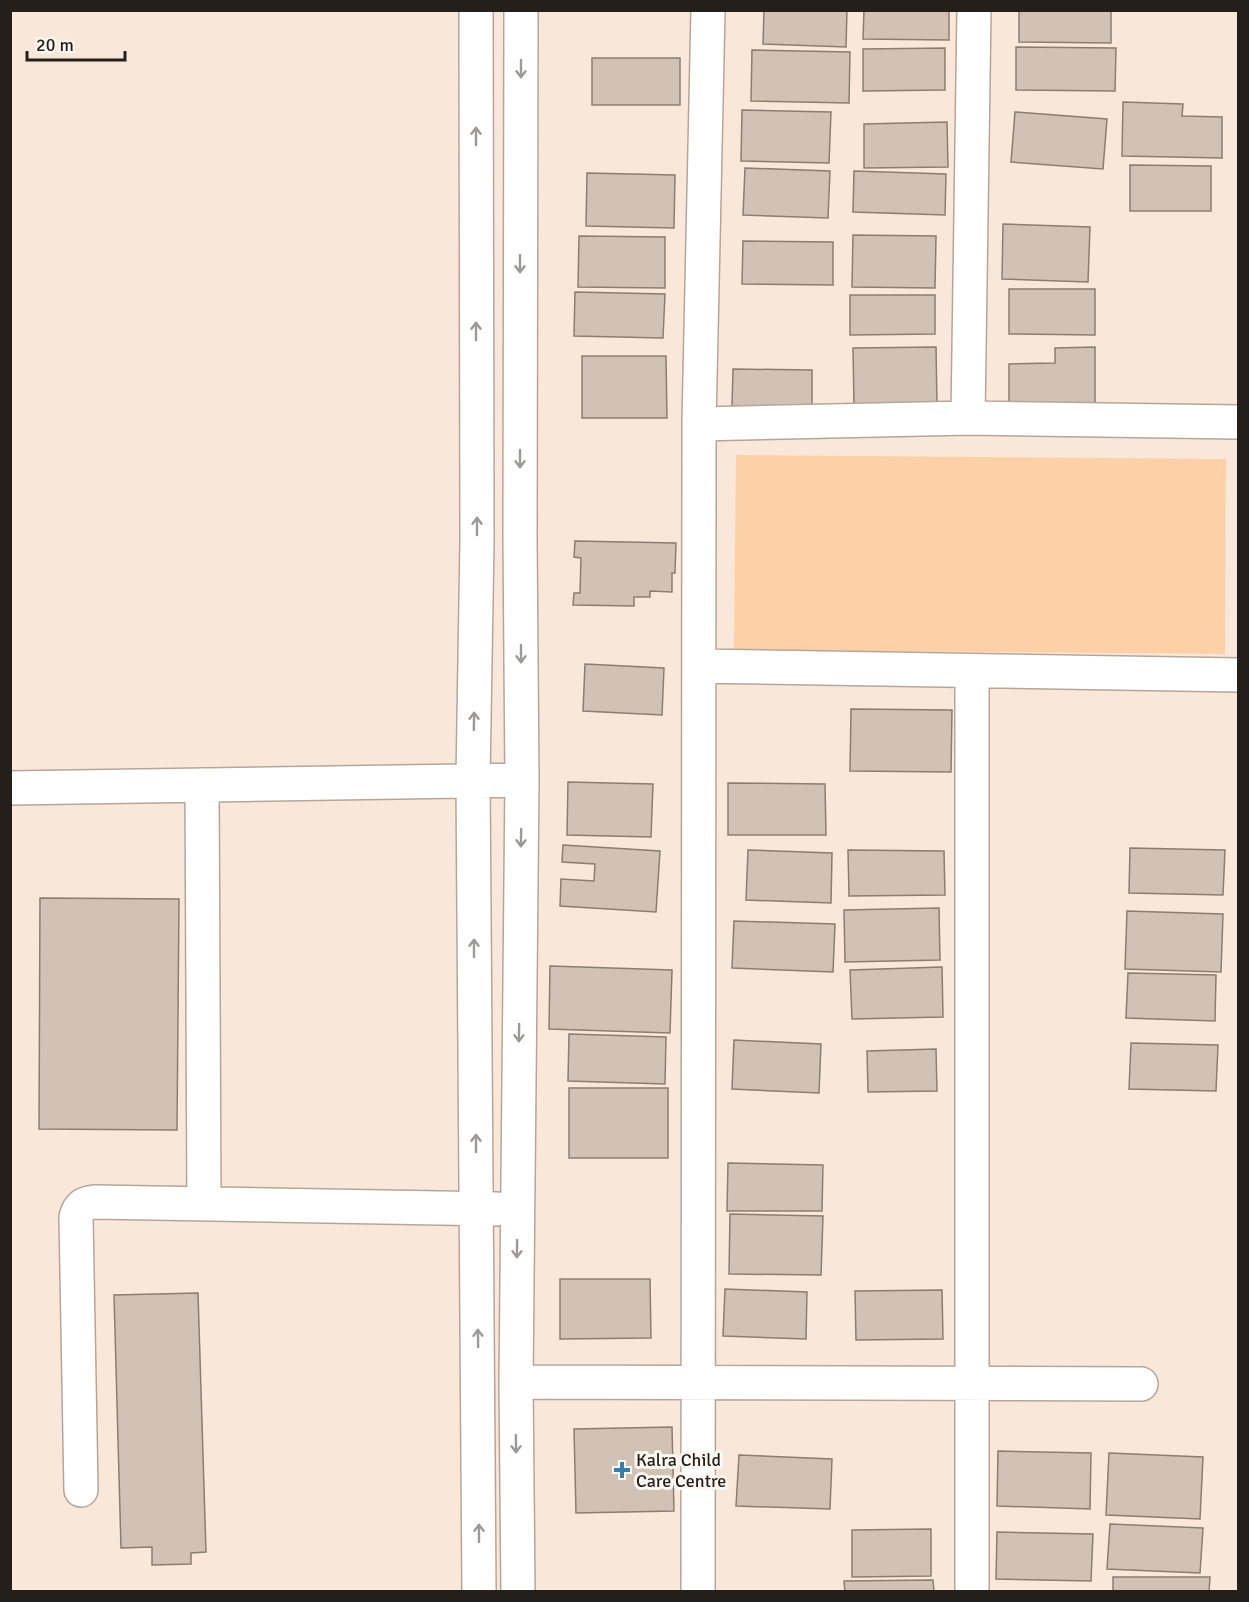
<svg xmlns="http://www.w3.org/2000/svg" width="1249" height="1602" viewBox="0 0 1249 1602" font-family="Signika,sans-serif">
<rect width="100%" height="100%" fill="#f9e8da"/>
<!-- park -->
<path fill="#fed0a8" d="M736 455 1226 459 1225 654 734 650Z"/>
<!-- building -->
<path fill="#d2c2b5" stroke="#8c7d71" stroke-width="1.5" d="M764 10H847L846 47 763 44Z
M864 10H949V40L863 39Z
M1019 10H1111V43L1019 42Z
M1016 47 1116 48 1115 91 1016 90Z
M945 48V90L863 91V49Z
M752 50 850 52 849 103 751 101Z
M592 58H680V105H592Z
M1123 102 1183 104 1182 116 1222 117V158L1122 156Z
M742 110 831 112 829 163 741 161Z
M1015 112 1107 119 1103 169 1011 162Z
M947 122 948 167 864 168V124Z
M1130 165 1211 166V211H1130Z
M745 168 830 171 828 218 743 215Z
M854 171 946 174 945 215 853 212Z
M587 173 675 175 674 228 586 226Z
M1003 224 1090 227 1088 282 1002 279Z
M853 235 936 236 935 288 852 287Z
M579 236 665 237V288L578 287Z
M743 241 833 242V285L742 284Z
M1009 289H1095V335L1009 334Z
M575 292 665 294 663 338 574 336Z
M850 295H935V334L850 335Z
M936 347 937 405 854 406 853 348Z
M1095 347V408H1009V364L1055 363V348Z
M582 356H666L667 418H582Z
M733 369 812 370V406H732Z
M575 541 676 543 675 573H672V592L650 591V597H634V606L573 605 574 593H580L581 558 574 557Z
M585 664 664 668 662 715 583 711Z
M851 709 952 710 951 772 850 771Z
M568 782 653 784 651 837 567 835Z
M728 783 825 784 826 835H728Z
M563 845 660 851 656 912 560 906 561 879 594 881 595 864 562 862Z
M1130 848 1225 850 1223 895 1129 893Z
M748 850 832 853 831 903 746 900Z
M848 850 944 851 945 895 849 896Z
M40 898 179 899 177 1130 39 1129Z
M939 908 940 960 845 962 844 910Z
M1127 911 1223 914 1221 972 1125 969Z
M734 921 835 924 833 972 732 968Z
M550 966 672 970 670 1033 549 1029Z
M942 967 943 1017 852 1019 850 970Z
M1128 973 1216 975 1215 1021 1126 1018Z
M569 1034 666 1037 665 1084 568 1081Z
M734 1040 821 1044 819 1093 732 1089Z
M1131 1043 1218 1045 1216 1091 1129 1089Z
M936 1049 937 1091 868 1092 867 1051Z
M569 1088H668V1158H569Z
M728 1163 823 1165 822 1211H727Z
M730 1214 823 1216 821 1275 729 1274Z
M560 1279H650L651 1338 560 1339Z
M725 1289 807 1292 806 1339 723 1336Z
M942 1290 943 1339 856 1340 855 1291Z
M198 1293 206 1552 191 1553V1564L152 1565V1547L121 1548 114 1295Z
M672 1427 674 1511 576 1513 574 1429Z
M998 1451 1091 1453 1090 1509 997 1506Z
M1109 1453 1203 1457 1200 1519 1106 1515Z
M739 1455 832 1459 830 1509 736 1506Z
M1110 1524 1203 1528 1200 1573 1107 1569Z
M931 1529V1576L852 1577V1530Z
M997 1532 1093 1534 1091 1581 996 1579Z
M1113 1577H1210L1209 1592H1113Z
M933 1580 934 1592H845L844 1581Z"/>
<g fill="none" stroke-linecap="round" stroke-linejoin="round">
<!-- minor casing -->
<g stroke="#b6a699" stroke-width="36">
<path id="minor" d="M476 10 477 540 473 780 479 1592
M968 418 974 10
M699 424 968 418 1238 422
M699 666 1238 675
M972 671V1592
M202 785 204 1204
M10 788 522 780
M516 1382 1141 1384
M81 1490 76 1217C79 1206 84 1203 95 1202L497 1209
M518 1592 516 1382 522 780 520 538 521 10
M698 1592 699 424 708 10"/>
</g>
<!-- minor -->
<use href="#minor" stroke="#fff" stroke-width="33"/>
</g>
<!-- one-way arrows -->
<defs><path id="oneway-shaft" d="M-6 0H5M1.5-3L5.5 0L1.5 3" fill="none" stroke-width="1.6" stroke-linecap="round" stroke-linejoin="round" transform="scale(1.5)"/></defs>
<g stroke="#9c9a98">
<use href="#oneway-shaft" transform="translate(521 69) rotate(90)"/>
<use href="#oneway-shaft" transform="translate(476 136) rotate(-90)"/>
<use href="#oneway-shaft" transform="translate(520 264) rotate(90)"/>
<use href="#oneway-shaft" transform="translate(476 331) rotate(-90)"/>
<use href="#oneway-shaft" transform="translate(520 459) rotate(90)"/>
<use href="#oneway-shaft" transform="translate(477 526) rotate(-90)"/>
<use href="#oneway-shaft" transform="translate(521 654) rotate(90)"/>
<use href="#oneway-shaft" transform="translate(474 721) rotate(-89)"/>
<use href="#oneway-shaft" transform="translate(521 838) rotate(91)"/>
<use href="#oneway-shaft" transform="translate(474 948) rotate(-90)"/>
<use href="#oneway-shaft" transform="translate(519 1033) rotate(91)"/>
<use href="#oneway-shaft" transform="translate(476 1143) rotate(-90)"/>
<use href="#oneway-shaft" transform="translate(517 1249) rotate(91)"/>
<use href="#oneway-shaft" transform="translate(478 1338) rotate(-91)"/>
<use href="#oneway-shaft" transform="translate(516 1444) rotate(89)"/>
<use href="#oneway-shaft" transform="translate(479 1533) rotate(-90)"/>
</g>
<!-- markers -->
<path fill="#367fb3" stroke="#fef8f2" stroke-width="2" d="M619 1461h6v6h6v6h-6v6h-6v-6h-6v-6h6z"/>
<g text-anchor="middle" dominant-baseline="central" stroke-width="6" stroke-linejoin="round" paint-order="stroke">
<!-- poi labels -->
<g font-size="18" fill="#241f1a" stroke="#fef8f2" text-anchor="start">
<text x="636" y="1460">Kalra Child<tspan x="636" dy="21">Care Centre</tspan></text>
</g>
</g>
<!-- border -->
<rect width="1249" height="1602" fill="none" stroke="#241f1a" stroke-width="24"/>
<!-- scale -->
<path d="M27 51v9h98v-9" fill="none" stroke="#241f1a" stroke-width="3"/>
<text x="36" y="51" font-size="18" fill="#241f1a" stroke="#fef8f2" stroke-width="4.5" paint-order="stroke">20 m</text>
</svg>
